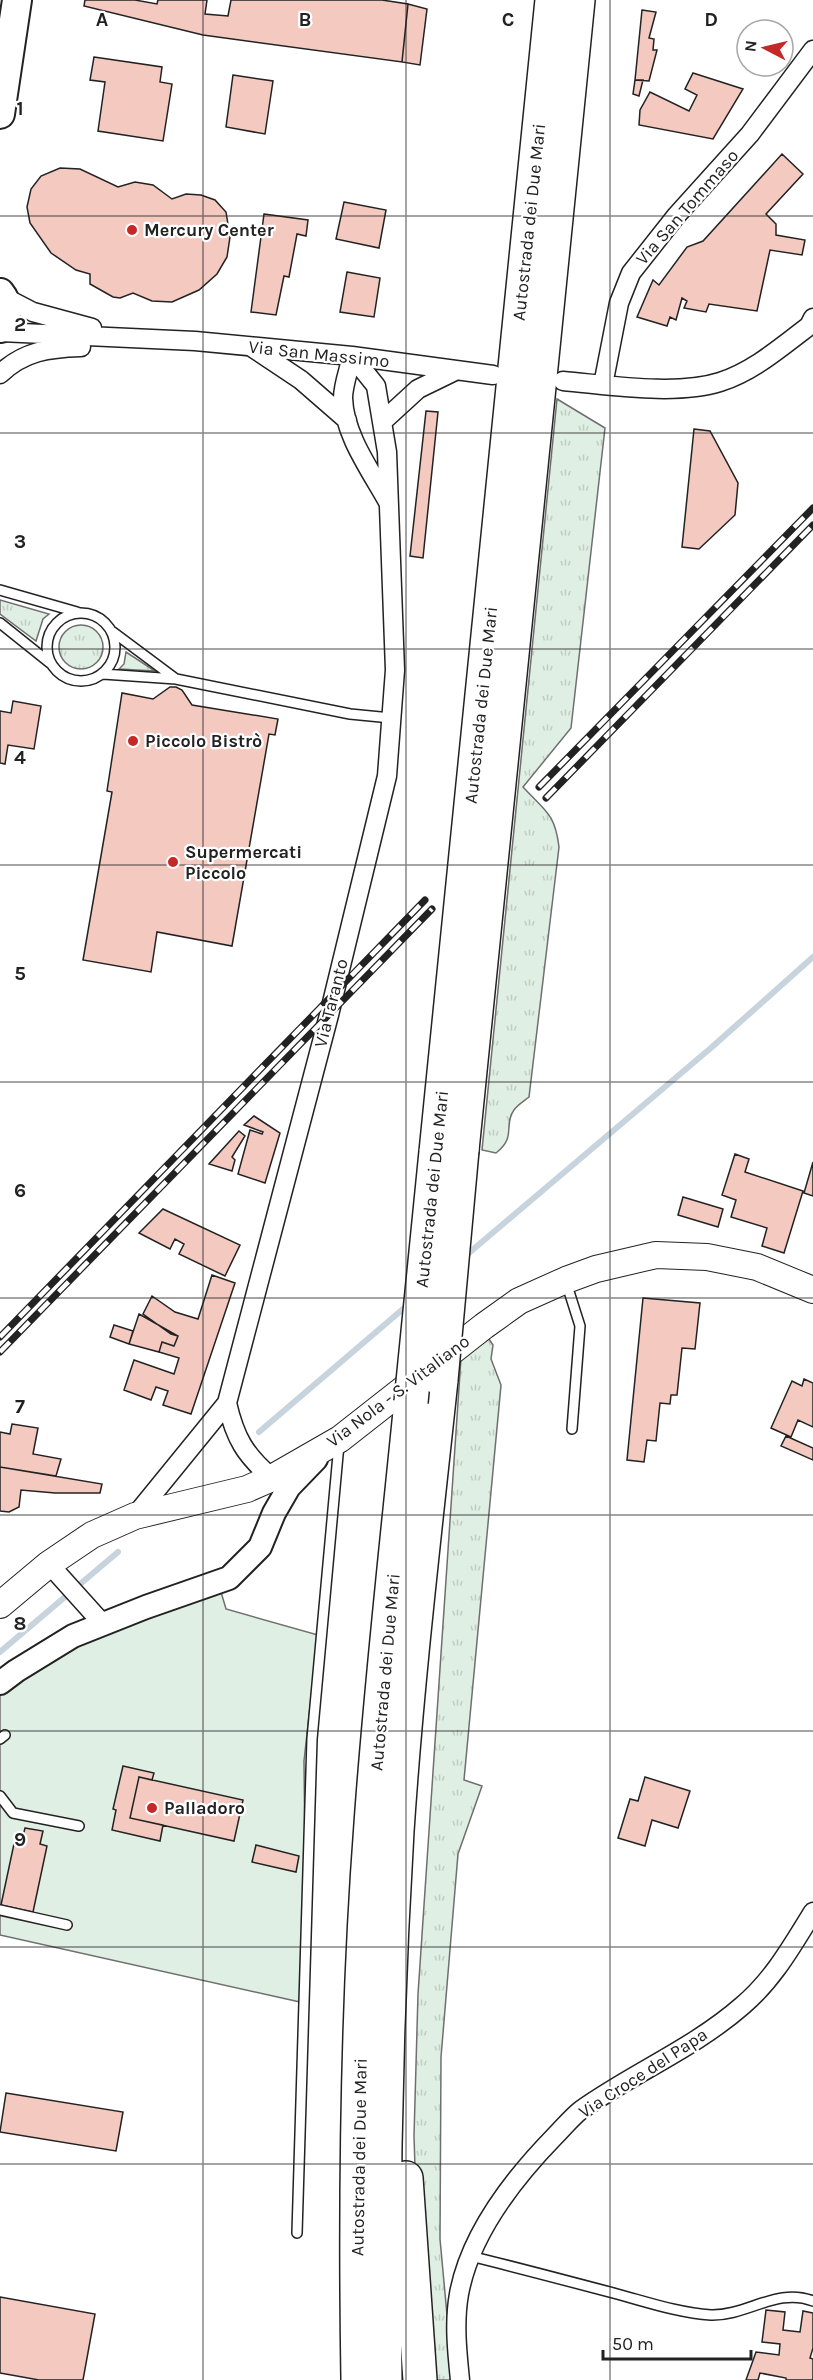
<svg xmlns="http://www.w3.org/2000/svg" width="813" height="2380" viewBox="0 0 813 2380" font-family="Karla,sans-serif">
<defs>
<pattern id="grass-tufts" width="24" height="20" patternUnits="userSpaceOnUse" patternTransform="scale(1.5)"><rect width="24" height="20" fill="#e0efe3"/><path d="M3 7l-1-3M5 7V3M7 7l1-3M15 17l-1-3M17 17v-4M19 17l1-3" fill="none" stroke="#c0cdc2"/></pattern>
</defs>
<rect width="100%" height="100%" fill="#fff"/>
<!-- grass -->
<path fill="url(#grass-tufts)" stroke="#6f6f6f" stroke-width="1.5" d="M557 399 605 428 571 728 523 787C545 811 555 813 559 847L529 1097C524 1101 517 1105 514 1110 503 1125 517 1137 496 1153L482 1150Z
M0 600 49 614 43 619 36 641 0 614Z
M59 647a22 22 0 1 1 44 0a22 22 0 1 1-44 0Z
M126 652 155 671 119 669 124 664Z
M489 1339 493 1345 491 1359 501 1385 464 1780 482 1786 458 1854 441 2057 440 2239 453 2380H430L417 2230 414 2136 418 1994 461 1358Z"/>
<!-- park -->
<path fill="#e0efe3" stroke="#6f6f6f" stroke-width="1.5" d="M221 1592 226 1609 318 1635 304 1761 305 1854 300 2002 0 1935V1695L40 1662 93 1638Z"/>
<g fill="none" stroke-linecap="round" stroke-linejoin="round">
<!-- stream -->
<path stroke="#c7d3dd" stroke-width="6" d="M463 1258 712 1047 813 957
M259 1432 410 1303
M0 1652 118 1552"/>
</g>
<!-- building -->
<path fill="#f3c9c0" stroke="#222" stroke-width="1.5" d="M85 0H135L157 4 158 0H207L205 14 228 16 231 0H382L408 4 402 62 203 35 84 6Z
M408 4 427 9 420 65 402 62Z
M642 10 656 12 649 38 654 39 653 50H657L649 81 635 80Z
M94 57 162 67 160 82 172 84 163 141 98 131 105 82 90 80Z
M693 73 743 89 713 139 639 125 640 110 650 92 689 111 697 95 685 89Z
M233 75 273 81 265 134 226 127Z
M635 80H643L639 96 633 94Z
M782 154 803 174 766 214 776 224V235L805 240 802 255 770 250 757 311 709 304 706 312 684 308 687 301 682 298 676 320 670 317 667 326 637 317 653 280 659 285 687 247 703 241Z
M60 168 80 169 118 187 135 182 153 185 172 199 186 194 201 195 215 200 226 212 230 237 227 257 217 274 199 290 172 302 152 301 133 293 120 298 113 297 90 284V274L76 270 51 253 30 223 27 207 31 189 41 176Z
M344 202 386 210 379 248 336 239Z
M264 214 308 220 306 236 297 234 289 277 284 276 276 315 251 312Z
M347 272 380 278 374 317 340 312Z
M426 411 438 412 423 558 410 556Z
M694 429 710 431 738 483 735 515 699 549 682 547Z
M170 687H176L182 690 192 705 278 719 275 735 269 734 232 946 157 932 151 972 83 960 112 792 107 791 122 693 153 699Z
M13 701 41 706 34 749 8 745 5 764 0 763V711L11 713Z
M254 1116 280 1133 265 1183 238 1174 250 1130 262 1134 263 1132 244 1125Z
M239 1131 245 1136 232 1157 235 1160 232 1171 209 1164Z
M735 1154 749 1159 745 1172 803 1191 784 1253 762 1246 767 1228 731 1217 736 1200 722 1195Z
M813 1162V1196L804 1193Z
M683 1197 723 1209 718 1227 678 1215Z
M163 1209 240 1245 225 1276 179 1254 184 1244 175 1239 170 1249 139 1233Z
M212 1275 235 1283 191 1414 163 1405 168 1391 156 1387 151 1400 124 1390 134 1360 174 1374 179 1358 159 1352 162 1342 174 1346 178 1336 171 1334 143 1314 152 1296 175 1312 198 1319Z
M643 1298 700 1303 695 1349 682 1348 677 1395H671L670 1404 660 1403 656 1441 647 1440 644 1462 627 1460Z
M139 1314 178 1336 174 1346 162 1342 159 1352 129 1344Z
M114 1325 133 1331 129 1344 110 1337Z
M804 1379 813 1383V1427L798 1420 791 1437 771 1428 792 1381 802 1386Z
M12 1424 38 1428 33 1454 61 1459 56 1476 0 1467V1432L10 1434Z
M786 1436 813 1448V1460L781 1446Z
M0 1467 102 1484 100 1493H55L21 1490 19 1507 9 1512 0 1511Z
M123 1766 154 1773 152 1780 139 1777 130 1818 163 1825 160 1841 112 1830 116 1810 113 1809Z
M139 1777 243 1800 234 1841 130 1818Z
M645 1777 690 1791 678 1828 652 1820 645 1846 618 1838 630 1799 638 1801Z
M25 1828 43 1831 40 1844 47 1846 33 1912 1 1905 15 1839 22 1840Z
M256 1845 299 1856 296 1872 252 1862Z
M6 2093 123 2112 116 2151 0 2132Z
M0 2297 95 2314 83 2380H39L0 2373Z
M766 2310 785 2312 783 2330 800 2332 803 2311 813 2313V2348L810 2358 813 2359V2380H786V2378L760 2373 758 2380H746L756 2352 779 2355 780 2344 762 2342Z"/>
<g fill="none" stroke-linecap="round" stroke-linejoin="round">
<!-- service casing -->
<g stroke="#222" stroke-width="12">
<path id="service" d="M0 590 77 612
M47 647a34 34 0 1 1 68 0a34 34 0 1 1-68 0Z
M0 623 50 663
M103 674 176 679 113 632
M176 679 350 714 391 718
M566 1282 580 1326 572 1429
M0 1739 5 1735
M0 1796 13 1813 79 1826
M0 1910 67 1925
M297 2233 312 1739 339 1444
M470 2256C519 2268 568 2281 617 2294 647 2302 679 2313 711 2315 747 2316 777 2287 813 2301"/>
</g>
<!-- minor casing -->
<g stroke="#222" stroke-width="21">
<path id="minor" d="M4 297 33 312 92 328
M0 332 195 341 352 356 493 375
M253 348 301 380 347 420
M352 356C349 370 343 385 343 398 344 435 371 471 388 502
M0 374C24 351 49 348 81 347
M563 381C609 385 676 396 720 382 754 371 781 347 809 326L813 318
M603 385 619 303 631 273 676 216 750 134 813 50
M382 422 418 389 457 370
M272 1478C245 1455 235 1438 227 1403L329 1015 387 776 395 670 387 452 376 386 352 356
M135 1516 227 1403
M49 1564 103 1624
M460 2380C457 2351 454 2322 459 2294 470 2234 514 2178 555 2136 564 2127 572 2117 581 2110 633 2073 694 2048 742 2006 773 1980 792 1946 813 1912"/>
</g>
<!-- tertiary casing -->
<g stroke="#222" stroke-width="26">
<path id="tertiary" d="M0 1683 16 1671 73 1636 146 1607 229 1578 260 1547 274 1513 289 1487 316 1459"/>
</g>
<!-- secondary casing -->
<g stroke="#222" stroke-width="28">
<path id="secondary" d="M0 1605 49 1564 92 1535 135 1516 247 1489 272 1478 340 1439 484 1326 519 1301 566 1280 596 1269 656 1255 707 1257 757 1267 813 1290"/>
</g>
<!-- primary casing -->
<g stroke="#222" stroke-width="32">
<path id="primary" d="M0 114 17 0
M0 293C9 304 8 316 0 328"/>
</g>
<!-- motorway casing -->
<g stroke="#222" stroke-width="36">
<path id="motorway" d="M462 1150 578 0
M436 1152 552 0
M406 2178 420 2380
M358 2380C355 2195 357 2009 371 1824 381 1683 397 1543 411 1402
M385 2380C382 2197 386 2014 397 1831 407 1680 425 1530 441 1380"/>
</g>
<!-- service -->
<use href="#service" stroke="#fff" stroke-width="9"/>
<!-- minor -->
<use href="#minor" stroke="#fff" stroke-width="18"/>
<!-- tertiary -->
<use href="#tertiary" stroke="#fff" stroke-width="22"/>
<!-- secondary -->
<use href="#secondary" stroke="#fff" stroke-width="26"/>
<!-- primary -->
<use href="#primary" stroke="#fff" stroke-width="28"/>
<!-- motorway -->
<use href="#motorway" stroke="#fff" stroke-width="33"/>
<!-- rail casing -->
<g stroke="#222" stroke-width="7">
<path id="rail" d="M539 787 813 508
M546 798 813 525
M0 1337 425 900
M0 1352 432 909"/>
</g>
<!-- rail -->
<use href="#rail" stroke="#fff" stroke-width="4.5" stroke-dasharray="14" stroke-linecap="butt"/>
<!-- motorway-bridge casing -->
<g stroke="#222" stroke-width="36" stroke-linecap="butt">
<path id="motorway-bridge" d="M441 1380 462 1150
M411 1402 436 1152"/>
</g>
<!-- motorway-bridge -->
<use href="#motorway-bridge" stroke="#fff" stroke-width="33"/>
</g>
<!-- grid -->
<path fill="none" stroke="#222" stroke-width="1.5" stroke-opacity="0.55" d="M203 0V2380M406 0V2380M610 0V2380M0 216H813M0 433H813M0 649H813M0 865H813M0 1082H813M0 1298H813M0 1515H813M0 1731H813M0 1947H813M0 2164H813"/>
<!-- markers -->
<g fill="#c62828" stroke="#fff" stroke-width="2">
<circle cx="132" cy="230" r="6"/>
<circle cx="133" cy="741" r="6"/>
<circle cx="173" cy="862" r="6"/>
<circle cx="152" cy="1808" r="6"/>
</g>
<g text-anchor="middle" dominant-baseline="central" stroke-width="4.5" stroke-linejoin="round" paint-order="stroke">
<!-- street labels -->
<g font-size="18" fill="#222" stroke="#fff">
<text transform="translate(687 207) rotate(-49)">Via San Tommaso</text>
<text transform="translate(529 222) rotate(-84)">Autostrada dei Due Mari</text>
<text transform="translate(319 354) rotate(6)">Via San Massimo</text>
<text transform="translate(481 705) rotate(-84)">Autostrada dei Due Mari</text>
<text transform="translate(331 1003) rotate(-76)">Via Taranto</text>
<text transform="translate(432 1189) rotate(-84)">Autostrada dei Due Mari</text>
<text transform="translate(398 1391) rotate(-37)">Via Nola - S. Vitaliano</text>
<text transform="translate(385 1672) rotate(-85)">Autostrada dei Due Mari</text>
<text transform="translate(643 2073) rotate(-33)">Via Croce del Papa</text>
<text transform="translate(359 2157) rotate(-89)">Autostrada dei Due Mari</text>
</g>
<!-- poi labels -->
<g font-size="18" font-weight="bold" fill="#222" stroke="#fff" text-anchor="start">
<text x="144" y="230">Mercury Center</text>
<text x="145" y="741">Piccolo Bistrò</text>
<text x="185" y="852">Supermercati<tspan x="185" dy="21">Piccolo</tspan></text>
<text x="164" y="1808">Palladoro</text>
</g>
</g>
<g font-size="20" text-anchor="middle" font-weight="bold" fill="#222" stroke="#fff" stroke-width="4.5" stroke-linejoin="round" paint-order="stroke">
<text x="102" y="26">A</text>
<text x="305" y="26">B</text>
<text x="508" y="26">C</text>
<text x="711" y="26">D</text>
<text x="20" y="115">1</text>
<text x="20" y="331">2</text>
<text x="20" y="548">3</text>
<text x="20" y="764">4</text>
<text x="20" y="980">5</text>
<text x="20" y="1197">6</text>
<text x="20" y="1413">7</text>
<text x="20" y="1630">8</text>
<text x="20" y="1846">9</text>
</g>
<!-- north arrow -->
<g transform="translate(765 48) rotate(277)"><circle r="28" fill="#ffffff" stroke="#a7a7a7" stroke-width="1.5"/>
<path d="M0-4.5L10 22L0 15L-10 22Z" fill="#c62828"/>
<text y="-9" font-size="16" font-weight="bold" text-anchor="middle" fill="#222222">N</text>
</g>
<!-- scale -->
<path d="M603 2350v9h148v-9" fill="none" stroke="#222222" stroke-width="3"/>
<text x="612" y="2350" font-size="18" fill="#222222" stroke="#ffffff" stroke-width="4.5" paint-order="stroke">50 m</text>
</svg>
